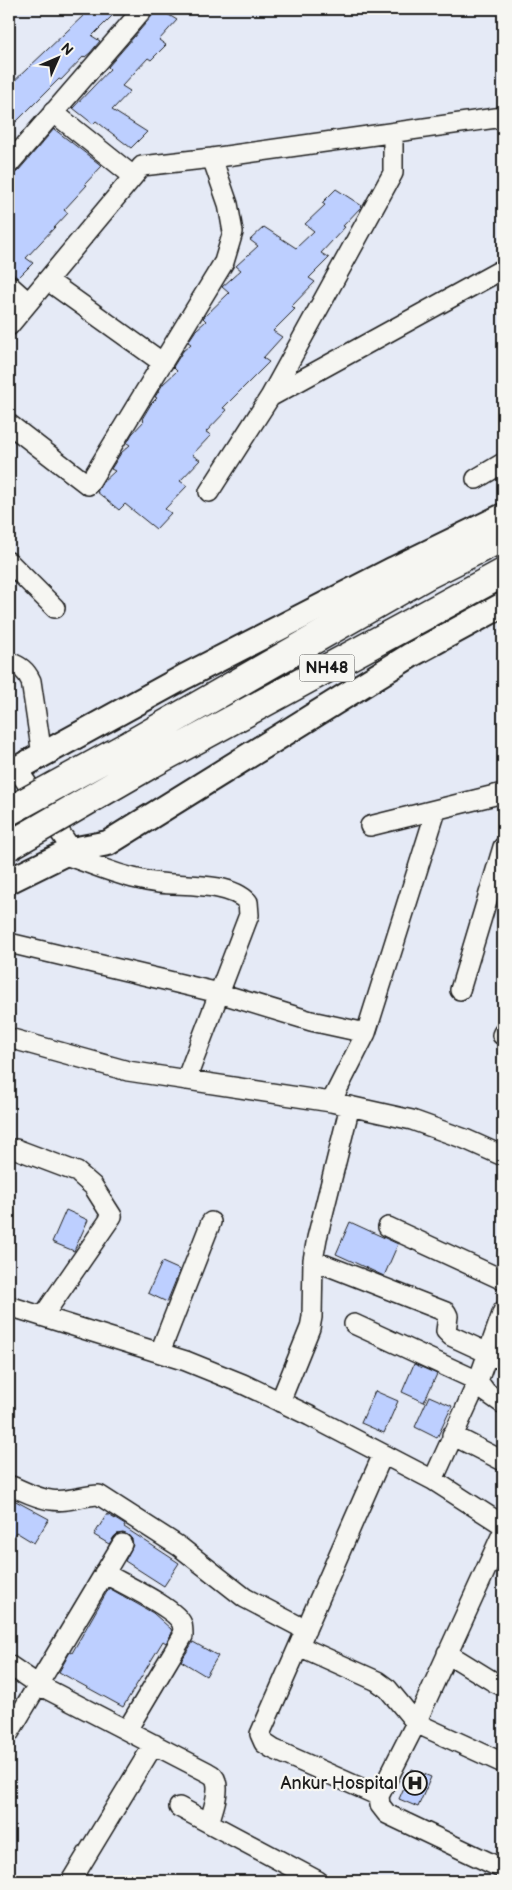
<svg xmlns="http://www.w3.org/2000/svg" width="512" height="1890" viewBox="0 0 512 1890" font-family="'Balsamiq Sans',sans-serif">
<rect width="100%" height="100%" fill="#e5eaf6"/>
<filter id="ink" filterUnits="userSpaceOnUse"><feTurbulence type="fractalNoise" baseFrequency=".02" numOctaves="2"/><feDisplacementMap in="SourceGraphic" scale="10" xChannelSelector="R" yChannelSelector="G"/><feConvolveMatrix kernelMatrix="1 2 1 2 8 2 1 2 1" color-interpolation-filters="sRGB"/></filter>
<g filter="url(#ink)">
<!-- building -->
<path fill="#bdcfff" stroke="#1c1c1c" d="M76 9H119L92 36 100 41 90 53 85 57 84 56 61 80 59 79 9 129V86L84 15Z
M154 9H159L177 20 159 40 166 45 151 60 148 58 122 86 130 91 112 110 147 132 131 148 96 121 93 124 73 108 110 69 108 67 152 16Z
M54 129 102 166 85 184 87 185 64 210 68 213 26 258 33 263 18 278 9 271V177L18 171Z
M336 189 362 206 343 226 345 227 321 253 329 258 309 278 315 282 292 306 295 309 273 331 282 337 263 358 269 362 223 408 227 410 206 432 211 435 192 455 200 460 180 481 187 486 165 509 171 513 156 529 125 504 119 510 97 492 102 483 115 471 111 469 121 453 130 445 127 443 132 434 144 421 142 419 151 404 157 398 155 397 163 384 177 371 173 367 183 351 191 344 188 342 196 330 206 321 203 318 229 293 222 287 241 270 236 266 258 246 250 240 264 227 296 248 314 231 305 224 325 205 322 203Z
M66 1210 88 1220 74 1251 52 1242Z
M350 1222 398 1244 384 1276 336 1254Z
M162 1262 180 1270 167 1302 148 1293Z
M414 1364 437 1374 424 1402 402 1392Z
M375 1391 398 1401 384 1433 361 1423Z
M429 1396 452 1406 437 1438 415 1427Z
M12 1499 49 1519 34 1543 16 1532 9 1543V1504Z
M107 1514 125 1525 124 1527 179 1563 164 1586 125 1561 133 1545 132 1539 128 1535 123 1533 117 1534 109 1544 94 1535Z
M109 1588 153 1613 171 1629 172 1633 166 1643 163 1641 123 1707 59 1672 70 1652 72 1653Z
M193 1642 218 1656 206 1676 181 1661Z
M412 1769 431 1777 418 1807 399 1799Z"/>
<g fill="none" stroke-linecap="round" stroke-linejoin="round">
<!-- minor casing -->
<g stroke="#1c1c1c" stroke-width="22">
<path id="minor" d="M53 112 133 176
M393 133V173L270 397 503 269
M9 164 143 9
M47 280 163 363
M9 285 28 302
M9 326 142 166 212 158 503 117
M9 424 88 485 224 262 233 232 228 204 212 158
M476 479 503 463
M209 492 270 397
M9 562 55 608
M9 662C20 666 26 670 31 681L42 755
M9 766 17 769 72 850
M370 826 503 793
M63 854C86 862 109 872 133 878 141 880 151 882 159 883 185 886 229 882 248 902L249 915 186 1080
M9 943 219 993 311 1021 366 1033
M460 990 503 847
M502 1035 503 1033
M9 1038 128 1071 331 1102 412 1120 465 1139 503 1156
M331 1102 366 1033 436 811
M16 1149 77 1172 93 1186 112 1216 43 1316
M388 1227 503 1280
M313 1260 446 1312 448 1316 446 1331 451 1336 503 1360
M9 1306 186 1361 243 1384 310 1416 433 1480 503 1525
M354 1324 478 1381 486 1392 503 1404
M160 1352 211 1222
M280 1402 310 1328 312 1317 313 1260 317 1238 350 1106
M452 1435 503 1461
M433 1480 478 1381 503 1311
M9 1485C22 1490 37 1499 51 1500 67 1503 83 1495 99 1495L180 1547 245 1598 306 1630
M503 1532 416 1723 379 1796 380 1805 387 1814 503 1869
M104 1573C121 1583 176 1608 182 1624 183 1628 183 1633 183 1636L127 1730
M299 1646 377 1681 388 1689 416 1723 503 1763
M447 1653 494 1682 503 1686
M9 1665 37 1684 207 1772C211 1774 215 1777 216 1781 220 1793 212 1812 209 1823
M9 1733 122 1544
M379 1796 273 1749 264 1743 260 1734 383 1454
M179 1807 318 1881
M71 1881 154 1744"/>
</g>
<!-- major casing -->
<g stroke="#1c1c1c" stroke-width="28">
<path id="major" d="M9 773 184 677 394 569 503 516
M9 881 72 850 108 843 411 655 503 605"/>
</g>
<!-- highway casing -->
<g stroke="#1c1c1c" stroke-width="31">
<path id="highway" d="M133 743 425 576 503 537
M151 764 503 573"/>
</g>
<!-- minor -->
<use href="#minor" stroke="#f6f6f2" stroke-width="19"/>
<!-- major -->
<use href="#major" stroke="#f6f6f2" stroke-width="24"/>
<!-- highway -->
<use href="#highway" stroke="#f6f6f2" stroke-width="28"/>
<!-- highway-bridge casing -->
<g stroke="#1c1c1c" stroke-width="31" stroke-linecap="butt">
<path id="highway-bridge" d="M9 811 133 743
M9 846 151 764"/>
</g>
<!-- highway-bridge -->
<use href="#highway-bridge" stroke="#f6f6f2" stroke-width="28"/>
</g>
</g>
<!-- icons -->
<defs>
<g id="hospital-ring" transform="scale(1.25)"><circle r="9.5" fill="#f6f6f2" stroke="#1c1c1c" stroke-width="1.5"/><path d="M-5-5h3v3.5h4V-5h3V5h-3V1.5h-4V5h-3Z" fill="#1c1c1c"/></g>
</defs>
<g fill-rule="evenodd">
<use href="#hospital-ring" x="415" y="1783"/>
</g>
<g text-anchor="middle" dominant-baseline="central" stroke-width="4.5" stroke-linejoin="round" paint-order="stroke">
<!-- shield labels -->
<rect fill="#f6f6f2" stroke="#5d5d5c" stroke-width="1" x="299.5" y="654.5" width="55" height="27" rx="4"/>
<g font-size="16" font-weight="bold" fill="#1c1c1c">
<text x="327" y="668">NH48</text>
</g>
<!-- poi labels -->
<g font-size="18" fill="#1c1c1c" stroke="#f6f6f2" text-anchor="end">
<text x="398" y="1783">Ankur Hospital</text>
</g>
</g>
<!-- margin -->
<rect width="512" height="1890" fill="none" stroke="#f6f6f2" stroke-width="30"/>
<rect x="15" y="15" width="482" height="1860" fill="none" stroke="#1c1c1c" stroke-width="2" filter="url(#ink)"/>
<!-- north arrow -->
<g transform="translate(58 58) rotate(45)" stroke="#f6f6f2" stroke-width="4" paint-order="stroke">
<path d="M0-4L9 19L0 12L-9 19Z" fill="#1c1c1c"/>
<text y="-8" font-size="14" font-weight="bold" text-anchor="middle" fill="#1c1c1c">N</text>
</g>
</svg>
